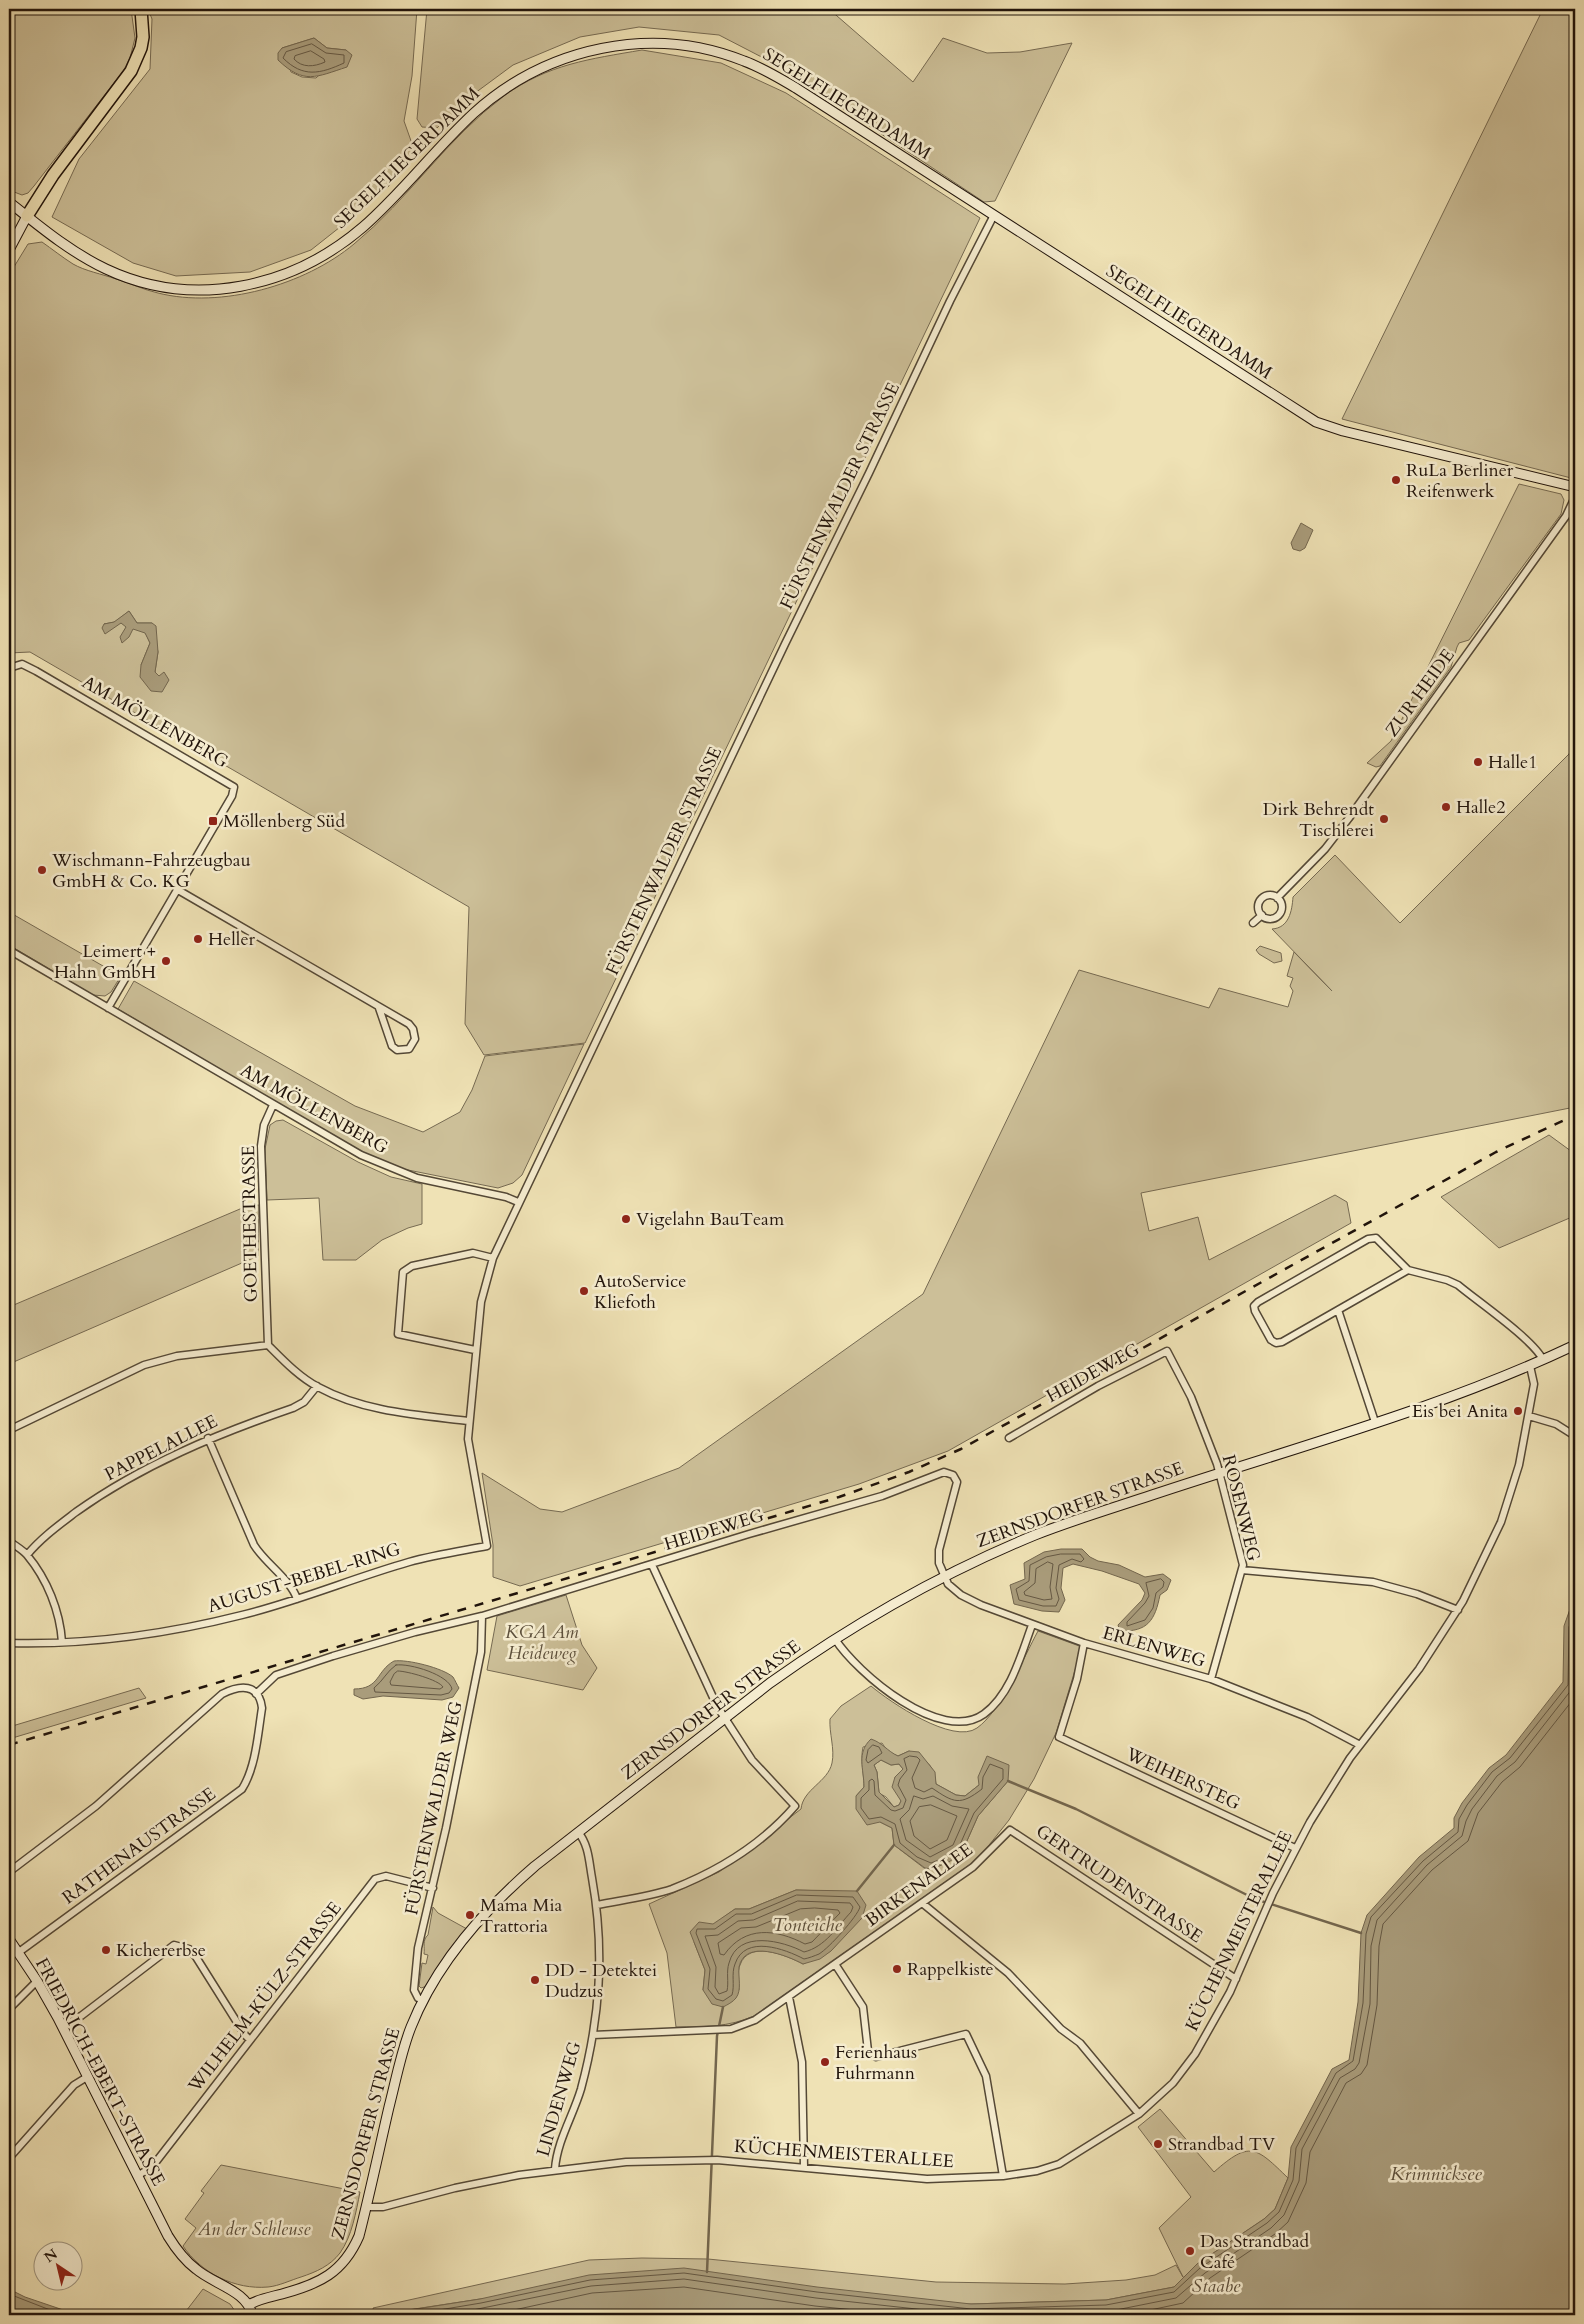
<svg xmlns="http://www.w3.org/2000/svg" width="1584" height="2324" viewBox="0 0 1584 2324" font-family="Cardo,serif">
<rect width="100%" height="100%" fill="#efe2b5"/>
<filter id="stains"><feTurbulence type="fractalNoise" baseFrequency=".004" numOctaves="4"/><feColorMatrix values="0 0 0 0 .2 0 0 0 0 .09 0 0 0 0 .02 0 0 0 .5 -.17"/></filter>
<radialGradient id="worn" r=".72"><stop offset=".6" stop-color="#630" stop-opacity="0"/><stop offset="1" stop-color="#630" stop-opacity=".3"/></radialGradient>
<!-- green -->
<path fill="#ccbf98" stroke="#766a52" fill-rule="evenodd" d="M9 9H131L135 38 130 58 124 70 34 186 28 193 22 195 9 190Z
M148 9H417L412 76 404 121 416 155 390 185 354 216 311 250 250 272 176 276 133 263 52 217 79 159 150 69 152 19ZM314 38 327 48 346 50 316 78 302 77 291 72 282 48Z
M427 9H829L913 82 943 38 987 53 1020 52 1072 43 995 201 984 202 777 65 719 35 639 27 580 37 513 65 471 96 437 128 422 127 417 119Z
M1543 9H1575V479L1342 419Z
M642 50 721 63 786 93 980 218 585 1043 484 1055 465 1024 469 907 30 652 9 653V275L28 244 42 242C52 249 62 257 73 264 85 271 102 274 116 279 130 283 144 290 158 293 221 309 305 285 354 244 408 200 447 138 504 96 548 64 590 59 642 50ZM129 611 137 623H152L158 652 155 672 158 676 141 665 150 643 145 632 121 623 104 624 115 622Z
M1519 484 1561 494 1564 500 1561 514 1469 640 1459 643 1457 647 1451 667 1380 766 1376 767 1367 763 1391 741Z
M1575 742V1107L1141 1193 1149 1231 1198 1217 1209 1260 1335 1195 1347 1202 1351 1223 948 1451 859 1484 520 1586 493 1577V1545L482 1473 540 1509 562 1512 679 1468 923 1294 1079 970 1209 1008 1219 988 1288 1007 1293 991 1290 986 1293 978 1287 976 1294 952 1332 991 1272 929C1289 928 1292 911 1293 897L1335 855 1400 923 1569 754Z
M9 912 117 974 119 979 111 992 105 996 93 995 9 945Z
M1260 946 1281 953 1282 961 1274 963 1259 954 1256 950Z
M134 981 355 1106 423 1132 460 1112 472 1090 485 1056 584 1044 522 1175 513 1183 498 1188 393 1167 362 1153 118 1009Z
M283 1120 358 1162 391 1177 422 1184V1224L408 1228 382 1240 356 1260H323L319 1198 267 1200 265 1149 270 1125 276 1121Z
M1549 1135 1575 1154V1218L1572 1217 1499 1248 1441 1197Z
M259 1205 258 1256 9 1364V1307L247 1206Z
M566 1595 582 1645 597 1668 583 1690 487 1670 497 1616Z
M1038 1631 1082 1647 1056 1733 1034 1779 1009 1820 978 1859 754 2016C729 2027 704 2027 676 2027L667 1953 649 1904 719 1872 801 1809C803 1789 828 1782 832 1763 835 1749 829 1733 830 1719L841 1706 871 1686C890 1702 953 1745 977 1728 1001 1711 1024 1657 1038 1631ZM882 1743 888 1752 898 1756 909 1751C927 1761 933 1763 936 1784L956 1795 965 1796 979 1785 1008 1781 978 1816 962 1852 932 1869 924 1868 894 1845 892 1828 880 1822 856 1796 864 1787C864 1773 860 1761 863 1747ZM796 1890 856 1892 841 1939 831 1951 803 1964C788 1956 749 1939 740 1965 737 1972 739 1982 739 1990H703L705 1970 694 1942 713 1925 735 1909H749Z
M139 1688 146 1698 9 1739V1727Z
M881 1760 891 1765 899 1764 903 1769 895 1777 901 1801 899 1805 894 1807 886 1797 879 1793 877 1772 874 1765Z
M433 1907 438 1913 467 1929 427 1986 421 1988 419 1986 422 1963 426 1964 428 1955 424 1954C425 1947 422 1940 428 1935Z
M1160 2109 1214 2172C1250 2140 1256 2147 1288 2178L1275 2209 1264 2219 1197 2264 1174 2287 1106 2300 971 2304 480 2299 375 2315 373 2308 589 2260 642 2258 708 2259 936 2282 1065 2284 1126 2280 1155 2275 1176 2265 1183 2277 1159 2228 1191 2197 1138 2127Z
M221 2165 360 2192C356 2212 352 2236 340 2253 330 2266 316 2272 301 2277 291 2280 279 2286 268 2287 235 2290 201 2273 183 2246L196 2228 185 2219 204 2193 201 2191Z
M203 2289 230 2304 235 2311 231 2315H183Z"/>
<!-- water -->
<path fill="#a99c7b" stroke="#73664e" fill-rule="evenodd" d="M314 38 327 48 346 50 352 55 347 67C316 77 304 85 278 60V53L282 48Z
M1301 523 1313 530 1305 548 1300 551 1293 549 1291 543Z
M129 611 137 623H152L156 626 158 652 155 672 159 676 164 672 169 680 162 692 151 691 140 677 141 665 150 643 145 633 133 629 129 637 122 643 120 637 126 627 121 623 105 634 102 628 104 624 114 622Z
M1061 1549H1082L1090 1557 1098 1561 1119 1565 1145 1577 1163 1574 1171 1580 1167 1590 1160 1595C1155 1620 1148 1632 1120 1631L1118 1625 1142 1600 1145 1593 1139 1584 1102 1571 1073 1564 1063 1568 1061 1588 1065 1600 1059 1612 1042 1611 1014 1604 1010 1585 1025 1579 1024 1563 1044 1552Z
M1575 1595V2315H378L480 2299 589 2275 684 2268 817 2287 971 2304 1106 2300 1174 2287 1197 2264 1264 2219 1275 2209 1288 2178 1291 2147 1332 2069 1349 2060 1358 2002 1361 1933 1367 1915 1419 1857 1454 1828V1818L1462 1803 1489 1768 1506 1755 1563 1682 1564 1626Z
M394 1661C407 1659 443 1668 453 1677 455 1680 457 1685 459 1688L453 1697 442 1700 383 1696 363 1699 354 1695V1689C380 1689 376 1671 394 1661Z
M871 1739C883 1743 887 1751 898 1756L909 1751 919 1752 935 1772 936 1784 956 1795 965 1796 979 1785 978 1777 987 1756 1009 1765 1008 1781 978 1816 962 1852 949 1862 932 1869 925 1868 894 1845 892 1828 880 1822 867 1825 856 1809V1796L864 1787C864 1769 856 1753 871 1739ZM881 1760 891 1765 899 1764 903 1769 895 1777 892 1787 901 1801 899 1805 894 1807 879 1792 877 1772 874 1765Z
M796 1890 857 1891 866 1905 862 1918 831 1951 820 1959 803 1964C788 1956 745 1938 739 1967 738 1977 742 1990 736 1998 733 2002 727 2005 723 2007L712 2004 703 1990 705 1970 690 1932 699 1922 713 1924 735 1909H749Z
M9 2289 25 2297 78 2315H9Z"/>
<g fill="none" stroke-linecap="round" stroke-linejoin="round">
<!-- shore -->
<path stroke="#655843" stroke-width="1" d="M312 44 326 53 344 55V63C320 74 303 78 283 58L286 52Z
M311 51 324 59 325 62C314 67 302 68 294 59L295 56Z
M1061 1554H1080L1084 1559 1081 1562 1072 1559 1059 1565 1056 1588 1059 1599 1056 1606H1043L1019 1600 1016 1589 1029 1581 1030 1565 1046 1557Z
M1048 1562 1053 1564 1050 1587 1052 1599 1044 1600 1025 1595 1024 1592 1035 1583 1036 1569Z
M1161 1579 1164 1582 1163 1587 1156 1593 1153 1608 1145 1620 1127 1626V1622L1145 1603 1149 1596 1146 1583Z
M396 1665C410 1663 449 1675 452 1689L449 1693 441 1695 375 1692 374 1688C383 1681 387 1671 396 1665Z
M398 1671C407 1671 439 1680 443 1687L440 1689 391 1685 390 1682 394 1674Z
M873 1745 879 1747 882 1753 868 1763 866 1760 868 1750Z
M910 1756 917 1757 920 1760 912 1778 915 1788 924 1792 932 1788C954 1803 960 1806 982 1789L983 1777 990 1764 1003 1769V1779L974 1813 958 1849 946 1857 931 1863 917 1857 900 1843 895 1824 881 1817 869 1819 861 1808V1798L869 1790V1781L872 1779 874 1781 875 1795 891 1810 895 1811 903 1808 906 1800 898 1785 900 1779 907 1770 904 1759Z
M914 1796 923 1799 933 1796 952 1806 969 1809 953 1845 930 1857 906 1840 900 1819 909 1810Z
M931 1805 957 1816 947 1840 930 1849 914 1836 910 1821 919 1807Z
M797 1895 853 1897 860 1907C857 1917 829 1948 819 1954 814 1956 809 1958 804 1959 785 1949 745 1934 735 1964 731 1974 735 1985 732 1995L723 2001 716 1999 708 1989 710 1969 696 1933 697 1929H715L736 1914H751Z
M798 1901 850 1903 853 1907 851 1912C837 1927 825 1947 804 1952 783 1941 738 1929 729 1963 726 1972 729 1982 727 1991L719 1994 715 1987 716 1967 705 1936 718 1935 738 1921 753 1920Z
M815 1908 838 1910 840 1913 812 1942 805 1944C776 1929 745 1925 724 1955L720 1954 718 1943 741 1928 756 1927 800 1909Z
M9 2294 63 2315
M409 2315 481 2303 590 2280 684 2273 817 2292 971 2309 1106 2305 1174 2292 1200 2268 1267 2223 1279 2212 1293 2180 1296 2148 1336 2073 1353 2061 1363 2003 1366 1934 1371 1917 1423 1861 1458 1832 1459 1819 1467 1805 1492 1772 1510 1758 1568 1685 1569 1627 1575 1610
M448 2315 591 2286 684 2279 816 2298 971 2315 1106 2312 1176 2298 1205 2273 1271 2228 1284 2215 1299 2181 1302 2149 1340 2078 1355 2069 1359 2063 1370 2004 1371 1946 1377 1920 1427 1865 1462 1836 1466 1821 1472 1809 1497 1776 1515 1762 1572 1689 1575 1682V1627
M491 2315 592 2293 684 2287 815 2306 904 2315
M1127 2315 1183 2303 1210 2278 1275 2234 1288 2222 1306 2183 1310 2152 1346 2083 1361 2074 1367 2065 1377 2005 1379 1946 1383 1924 1432 1870 1468 1841 1478 1813 1502 1782 1520 1767 1575 1697"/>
<!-- stream -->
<path stroke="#73664e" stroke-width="2.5" d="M1008 1781 1076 1809 1255 1899 1361 1933
M857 1891 894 1845
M707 2272 717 2036 723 2007"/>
<!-- street casing -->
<g stroke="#544836" stroke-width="9">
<path id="street" d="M9 668 22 664 36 671 234 787 232 796 108 1008
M178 890 409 1024 413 1029 415 1039 409 1049 397 1050 392 1046 379 1008
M1258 907a12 12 0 1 1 24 0a12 12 0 1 1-24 0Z
M1277 898 1325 849 1349 818 1566 516 1575 497
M1253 923 1262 915
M9 950 361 1155 417 1178 506 1197 518 1202
M273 1105 264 1125 261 1146 268 1345C283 1360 299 1377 318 1387 364 1412 418 1415 468 1421
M1408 1270 1447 1280 1458 1285C1477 1301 1534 1340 1543 1360
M1338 1310 1408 1270 1376 1238 1368 1239 1258 1302 1254 1306 1255 1311 1271 1340 1276 1343 1282 1342 1338 1310 1375 1422
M475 1350 398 1334 403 1272 412 1266 473 1253 493 1258
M1529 1416 1556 1424 1575 1436
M9 1430 144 1365 177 1356 268 1345
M208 1438 254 1545C265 1563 291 1580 297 1599
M1009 1438 1098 1386 1167 1351 1191 1397 1217 1464 1243 1565 1211 1679
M9 1541C14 1545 23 1550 27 1555 47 1579 60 1611 62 1642
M27 1555C41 1538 59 1525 76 1512 142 1465 217 1434 293 1408L304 1402 317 1386
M1242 1570 1373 1582 1417 1594 1458 1610
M835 1639C857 1673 941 1745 984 1714 1011 1694 1021 1655 1032 1625
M9 1643C86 1645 167 1634 242 1615 299 1601 353 1578 409 1562 434 1555 461 1551 487 1546L468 1439 481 1302 493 1258 785 644 869 473 950 301 994 215
M1084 1643 1077 1679 1059 1737 1295 1848
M256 1694 276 1675 333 1656 415 1632 482 1616 749 1534 882 1496 944 1472 953 1475 957 1482 939 1550V1563L948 1584 961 1595 981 1605 1084 1643 1211 1679 1307 1717 1360 1745
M9 1872 96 1806 222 1694C240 1685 259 1683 262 1708 258 1733 256 1767 242 1789L19 1952
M922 1903 1008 1973 1061 2029 1080 2043 1139 2114
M597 1905C622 1900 648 1897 672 1889 718 1871 763 1843 795 1806L752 1760 717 1706 652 1565
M835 1964 863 2007 868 2051 876 2057 966 2034 986 2076 1003 2176
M789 1997 802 2062 804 2167
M424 2000 418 1998 414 1990 418 1948 446 1828 481 1652 482 1616
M9 2009 37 1981
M62 2027 81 2016 174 1945 189 1949 196 1957 245 2035 250 2040
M593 2035 731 2029 755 2020 973 1867 1010 1830 1236 1979
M9 2158 74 2085 87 2077
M555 2169C557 2141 573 2116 581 2089 600 2018 605 1951 592 1878 589 1862 589 1845 578 1832
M137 2176 152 2167 375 1879 386 1876 433 1888
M366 2207H383L455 2188 519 2175 626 2162 717 2160 927 2179 1003 2176 1037 2171 1059 2164 1139 2114 1173 2083 1195 2054 1230 1992 1273 1893 1310 1822 1350 1758 1419 1669 1463 1601 1501 1522 1519 1465 1534 1384 1530 1366"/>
</g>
<!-- secondary casing -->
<g stroke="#21140b" stroke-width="11">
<path id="secondary" d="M9 202C39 226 70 252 106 269 193 310 292 288 363 227 403 192 435 149 474 113 547 47 652 24 744 61 763 68 779 78 796 88L1316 422 1343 431 1575 487
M9 250 27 216
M9 1939 37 1981 58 2018 168 2236C176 2249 184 2260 196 2269 213 2284 248 2291 252 2315
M249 2305C258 2299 271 2297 282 2294 319 2284 343 2273 359 2236 370 2193 379 2150 389 2107 396 2080 401 2052 411 2027 436 1964 485 1909 535 1866L770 1683C853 1624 940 1574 1035 1535 1073 1520 1113 1508 1152 1495 1293 1448 1440 1409 1575 1345"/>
</g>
<!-- highway casing -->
<g stroke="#21140b" stroke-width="14">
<path id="highway" d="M27 216 53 175 131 71 141 48 143 37 141 9"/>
</g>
<!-- street -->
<use href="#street" stroke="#f5eccf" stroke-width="6"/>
<!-- secondary -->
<use href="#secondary" stroke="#f5eccf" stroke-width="9"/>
<!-- highway -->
<use href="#highway" stroke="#efe2b5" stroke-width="11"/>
<!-- rail -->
<path stroke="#21140b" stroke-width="2.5" stroke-dasharray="9 9" stroke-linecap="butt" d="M9 1745 839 1497 909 1472 961 1449 1496 1152 1575 1115"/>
</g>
<!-- markers -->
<g fill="#8f2418" stroke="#f5eccf" stroke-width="2">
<circle cx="1396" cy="480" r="5"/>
<circle cx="1478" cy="762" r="5"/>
<circle cx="1446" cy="807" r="5"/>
<circle cx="1384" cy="819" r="5"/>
<rect x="208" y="816" width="10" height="10" rx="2.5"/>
<circle cx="42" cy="870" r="5"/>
<circle cx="198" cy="939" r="5"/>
<circle cx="166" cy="961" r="5"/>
<circle cx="626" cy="1219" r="5"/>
<circle cx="584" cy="1291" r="5"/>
<circle cx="1518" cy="1411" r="5"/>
<circle cx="470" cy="1915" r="5"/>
<circle cx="106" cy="1950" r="5"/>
<circle cx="897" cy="1969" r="5"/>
<circle cx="535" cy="1980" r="5"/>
<circle cx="825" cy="2062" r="5"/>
<circle cx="1158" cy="2144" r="5"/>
<circle cx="1190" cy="2251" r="5"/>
</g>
<g text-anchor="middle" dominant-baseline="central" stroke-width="5" stroke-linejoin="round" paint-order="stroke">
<!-- street labels -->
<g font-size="18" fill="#21140b" stroke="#f5eccf">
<text transform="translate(847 104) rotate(32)">SEGELFLIEGERDAMM</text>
<text transform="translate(407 158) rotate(-44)">SEGELFLIEGERDAMM</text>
<text transform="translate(1189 322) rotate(33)">SEGELFLIEGERDAMM</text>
<text transform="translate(840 496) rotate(-64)">FÜRSTENWALDER STRASSE</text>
<text transform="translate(1420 693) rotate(-54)">ZUR HEIDE</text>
<text transform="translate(155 722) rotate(30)">AM MÖLLENBERG</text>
<text transform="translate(664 861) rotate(-65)">FÜRSTENWALDER STRASSE</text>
<text transform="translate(314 1109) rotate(29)">AM MÖLLENBERG</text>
<text transform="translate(250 1224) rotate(-91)">GOETHESTRASSE</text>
<text transform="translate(1093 1373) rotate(-29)">HEIDEWEG</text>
<text transform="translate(161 1448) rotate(-27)">PAPPELALLEE</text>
<text transform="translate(1080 1505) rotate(-20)">ZERNSDORFER STRASSE</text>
<text transform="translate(1241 1508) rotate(76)">ROSENWEG</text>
<text transform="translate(714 1530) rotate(-17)">HEIDEWEG</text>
<text transform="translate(304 1578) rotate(-17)">AUGUST-BEBEL-RING</text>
<text transform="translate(1154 1647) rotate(16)">ERLENWEG</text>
<text transform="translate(711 1710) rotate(-37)">ZERNSDORFER STRASSE</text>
<text transform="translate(1183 1779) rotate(25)">WEIHERSTEG</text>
<text transform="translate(434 1808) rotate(-78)">FÜRSTENWALDER WEG</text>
<text transform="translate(139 1846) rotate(-36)">RATHENAUSTRASSE</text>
<text transform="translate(1119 1884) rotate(34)">GERTRUDENSTRASSE</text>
<text transform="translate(919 1885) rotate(-36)">BIRKENALLEE</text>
<text transform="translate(1239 1931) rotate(-64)">KÜCHENMEISTERALLEE</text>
<text transform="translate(265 1997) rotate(-52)">WILHELM-KÜLZ-STRASSE</text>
<text transform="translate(100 2072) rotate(62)">FRIEDRICH-EBERT-STRASSE</text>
<text transform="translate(559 2099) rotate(-74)">LINDENWEG</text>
<text transform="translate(366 2134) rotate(-75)">ZERNSDORFER STRASSE</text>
<text transform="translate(844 2154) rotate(4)">KÜCHENMEISTERALLEE</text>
</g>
<!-- poi labels -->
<g font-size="18" fill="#21140b" stroke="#f5eccf" text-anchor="start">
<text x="1406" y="470">RuLa Berliner<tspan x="1406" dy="21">Reifenwerk</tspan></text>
<text x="1488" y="762">Halle1</text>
<text x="1456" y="807">Halle2</text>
<text x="1374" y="809" text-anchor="end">Dirk Behrendt<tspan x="1374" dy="21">Tischlerei</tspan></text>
<text x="223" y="821">Möllenberg Süd</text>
<text x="52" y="860">Wischmann-Fahrzeugbau<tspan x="52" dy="21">GmbH &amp; Co. KG</tspan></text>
<text x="208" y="939">Heller</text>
<text x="156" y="951" text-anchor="end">Leimert +<tspan x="156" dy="21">Hahn GmbH</tspan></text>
<text x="636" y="1219">Vigelahn BauTeam</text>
<text x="594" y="1281">AutoService<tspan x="594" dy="21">Kliefoth</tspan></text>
<text x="1508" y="1411" text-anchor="end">Eis bei Anita</text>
<text x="480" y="1905">Mama Mia<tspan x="480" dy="21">Trattoria</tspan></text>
<text x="116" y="1950">Kichererbse</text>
<text x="907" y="1969">Rappelkiste</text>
<text x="545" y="1970">DD - Detektei<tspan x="545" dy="21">Dudzus</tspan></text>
<text x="835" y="2052">Ferienhaus<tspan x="835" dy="21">Fuhrmann</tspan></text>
<text x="1168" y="2144">Strandbad TV</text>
<text x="1200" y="2241">Das Strandbad<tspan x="1200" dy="21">Café</tspan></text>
</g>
<!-- park labels -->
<g font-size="18" font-style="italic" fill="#5d503c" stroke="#f5eccf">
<text x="542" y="1632">KGA Am<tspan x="542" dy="21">Heideweg</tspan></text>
<text x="254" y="2229">An der Schleuse</text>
</g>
<!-- water labels -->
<g font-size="19" font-style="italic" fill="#5e513d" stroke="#f5eccf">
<text x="807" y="1925">Tonteiche</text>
<text x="1436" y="2174">Krimnicksee</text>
<text x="1216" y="2286">Staabe</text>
</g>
</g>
<!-- margin -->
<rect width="1584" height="2324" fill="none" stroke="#efe2b5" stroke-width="30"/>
<rect x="10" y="10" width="1564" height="2304" fill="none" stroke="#21140b" stroke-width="2.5"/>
<rect x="15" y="15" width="1554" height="2294" fill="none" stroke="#21140b"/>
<!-- north arrow -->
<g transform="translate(58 2266) rotate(325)"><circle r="24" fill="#f5eccf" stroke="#a09681"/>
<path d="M0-4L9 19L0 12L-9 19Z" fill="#8f2418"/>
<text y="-8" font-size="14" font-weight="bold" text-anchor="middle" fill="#21140b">N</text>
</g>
<rect width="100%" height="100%" filter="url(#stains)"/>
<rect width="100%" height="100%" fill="url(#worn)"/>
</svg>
